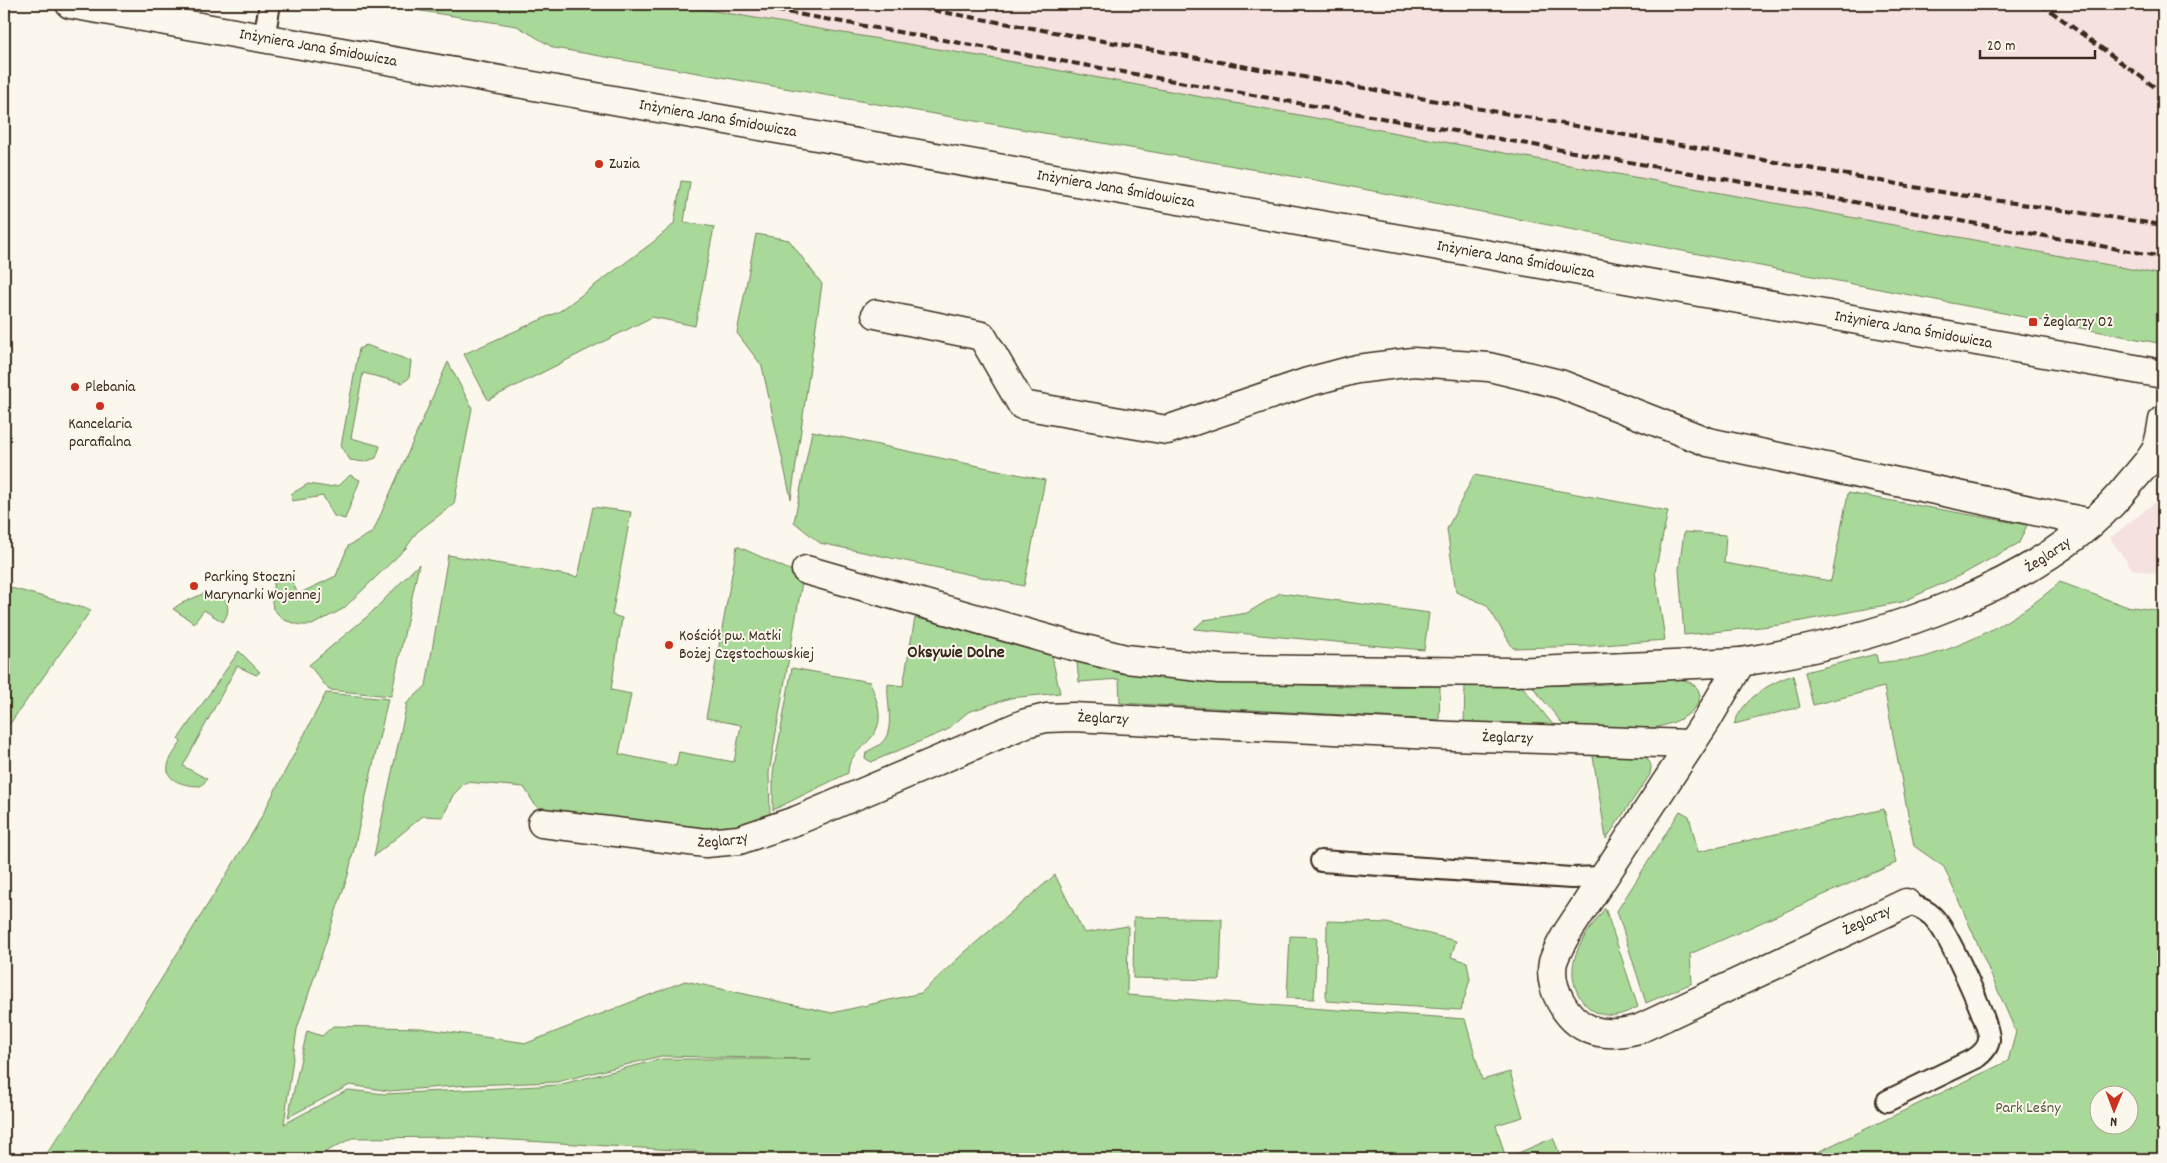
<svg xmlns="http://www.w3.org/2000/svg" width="2167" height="1163" viewBox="0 0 2167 1163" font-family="Dekko,sans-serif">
<rect width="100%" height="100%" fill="#fbf7ec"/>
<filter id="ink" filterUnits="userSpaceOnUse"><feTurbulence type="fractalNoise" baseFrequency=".02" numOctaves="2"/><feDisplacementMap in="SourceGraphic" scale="10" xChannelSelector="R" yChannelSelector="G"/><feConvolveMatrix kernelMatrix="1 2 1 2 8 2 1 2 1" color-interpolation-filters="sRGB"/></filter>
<g filter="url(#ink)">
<!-- built -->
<path fill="#f5e1df" d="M657 4H2163V276Z
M2163 496V575L2132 569 2110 538Z"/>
<!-- green -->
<path fill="#a9d999" stroke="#72825c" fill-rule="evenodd" d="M377 4H673L1002 60 2163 275V344L1332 183 554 48 517 26Z
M681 181 690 182 684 222 714 227 695 326 652 317 488 400 464 354 560 311 652 243 674 224Z
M756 234 789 240 822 284 791 499 762 366 737 333Z
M366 345 411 361 409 378 402 383 363 373 351 438 380 446 376 458 364 462 350 460 341 446 359 349Z
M448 362 472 408 454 504 417 532 406 548 343 609 312 625H300L284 620 273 609 271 594 276 577 288 573 298 594 336 576 348 546 373 532Z
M812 431 1045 480 1024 586 820 543 794 522Z
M350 475 360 480 345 519 334 516 323 496 292 501 291 494 308 484 328 487 340 485Z
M1474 475 1668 511 1655 572 1665 640 1591 646 1513 648 1487 605 1456 592 1447 529Z
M1848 493 2027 525 2019 543 1965 573 1902 602 1780 625 1684 635 1679 569 1684 532 1726 535 1724 563 1831 581Z
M593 507 631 512 612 615 622 618 611 690 631 694 619 754 676 766 679 752 734 762 741 725 706 718 737 546 803 576 769 773 770 815 746 824 705 831 543 811 535 805 524 787 466 782 453 795 443 817 423 816 374 856 407 703 426 686 448 555 578 577Z
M419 564 391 696 329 690 309 665 369 615Z
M2060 582 2125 606 2163 611V1159H1803L2008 1061 2016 1032 1944 867 1914 846 1884 687 1813 705 1805 672 1876 654 1878 663C1895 660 1915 661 1931 655 1978 640 2023 615 2060 582ZM2100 1096H2130V1126H2100Z
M4 586 91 610 4 732Z
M205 593C223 593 235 605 223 622L204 610 194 623 173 609 180 604Z
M1280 593 1429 613 1424 650 1194 629 1204 620 1247 613Z
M915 618 1049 644 1060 693 1010 698 968 712 947 730 871 762 865 758 866 753C870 749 875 748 879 745 897 733 886 702 888 684L903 686Z
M239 651 260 672 256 675 237 666 183 766 207 779 201 786C189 786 165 783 168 766 169 758 177 749 181 742L178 739Z
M1076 653 1219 681 1356 687 1440 686 1439 720 1120 703 1119 679 1079 682Z
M792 668 870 682C875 696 883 714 877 728 870 746 848 752 848 773L773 810V773Z
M1793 675 1800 707 1734 724C1744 698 1768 684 1793 675Z
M1679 679C1703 683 1707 701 1687 715 1676 723 1660 727 1647 729 1621 732 1592 728 1566 728L1531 685H1592Z
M1465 686H1522L1554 726 1464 723Z
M326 693 388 699 348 875 297 1029 284 1124 348 1090 385 1094 558 1085 662 1059H810L661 1056 557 1082 469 1085 389 1091 350 1085 288 1117 307 1031 322 1036 333 1026 420 1028 527 1043 685 981 832 1013 921 993 965 952 1055 875 1084 933 1128 926 1127 995 1465 1019 1482 1080 1510 1072 1523 1117 1496 1125 1506 1159H879L788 1157 462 1137 352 1138 318 1156V1159H43L106 1068 256 827Z
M1592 750C1609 752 1662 747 1649 776L1606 839Z
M1884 809 1896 863 1690 954 1692 983 1646 1003 1617 911 1680 811 1689 816 1698 852Z
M1605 908 1638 1007C1631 1010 1624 1014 1616 1015 1586 1019 1568 988 1574 961 1578 942 1594 924 1605 908Z
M1134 917 1222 919 1220 980 1133 978Z
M1327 921 1387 923 1456 941 1451 957 1467 962 1470 979 1461 1010 1326 1001Z
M1290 936 1317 937 1314 999 1287 998Z
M1553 1138 1562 1159H1510L1509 1157Z"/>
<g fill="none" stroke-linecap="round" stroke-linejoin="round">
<!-- lane casing -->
<g stroke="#3b2a1e" stroke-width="24">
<path id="lane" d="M264 38 270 4
M1321 861 1571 878 1603 877
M1887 1101 1976 1058C1983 1053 1988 1048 1989 1040 1991 1025 1949 937 1938 923 1930 911 1919 907 1906 903"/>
</g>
<!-- street casing -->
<g stroke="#3b2a1e" stroke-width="31">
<g id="street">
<path d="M876 314 982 336 1022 405 1167 430 1308 382 1357 369 1413 362 1489 367 1560 384 1708 442 2091 523"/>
<path d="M806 570 1065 644 1126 659 1219 669 1515 672 1741 662"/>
<path id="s1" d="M542 823 706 843 739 840 798 820 1026 723 1046 718 1073 717 1452 736 1690 744"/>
<path id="s2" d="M1906 903 1639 1029C1624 1033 1605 1036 1589 1029 1566 1020 1548 987 1553 962 1556 952 1562 942 1567 933L1707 720 1741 662C1871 641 2045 590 2130 483 2138 473 2150 461 2156 450 2160 441 2161 430 2163 420"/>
</g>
</g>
<!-- secondary casing -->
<g stroke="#3b2a1e" stroke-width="31">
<g id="secondary">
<path id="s3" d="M70 4 2163 374"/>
</g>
</g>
<!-- lane -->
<use href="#lane" stroke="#fbf7ec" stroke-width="20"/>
<!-- street -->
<use href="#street" stroke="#fbf7ec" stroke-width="28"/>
<!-- secondary -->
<use href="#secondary" stroke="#fbf7ec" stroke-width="28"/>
<!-- rail -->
<path stroke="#3b2a1e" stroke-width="4" stroke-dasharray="8 4" stroke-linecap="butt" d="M741 4 2163 257
M898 4 1953 194 2163 225
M2041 4 2163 93"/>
</g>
</g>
<!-- markers -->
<g fill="#c8321e" stroke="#fbf7ec" stroke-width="2">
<circle cx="599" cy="164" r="5"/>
<rect x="2028" y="317" width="10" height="10" rx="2.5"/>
<circle cx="75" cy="387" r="5"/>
<circle cx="100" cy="406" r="5"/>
<circle cx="194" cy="586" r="5"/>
<circle cx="669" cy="645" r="5"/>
</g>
<g text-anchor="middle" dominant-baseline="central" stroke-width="4" stroke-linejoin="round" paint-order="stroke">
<!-- street labels -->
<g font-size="16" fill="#3b2a1e" stroke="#fbf7ec">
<text stroke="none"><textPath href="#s3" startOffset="252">Inżyniera Jana Śmidowicza</textPath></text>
<text stroke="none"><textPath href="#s3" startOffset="658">Inżyniera Jana Śmidowicza</textPath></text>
<text stroke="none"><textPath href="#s3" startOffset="1062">Inżyniera Jana Śmidowicza</textPath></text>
<text stroke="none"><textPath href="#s3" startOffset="1468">Inżyniera Jana Śmidowicza</textPath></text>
<text stroke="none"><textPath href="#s3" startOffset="1872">Inżyniera Jana Śmidowicza</textPath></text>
<text stroke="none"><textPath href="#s2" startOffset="1109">Żeglarzy</textPath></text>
<text stroke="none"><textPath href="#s1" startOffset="586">Żeglarzy</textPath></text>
<text stroke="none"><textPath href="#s1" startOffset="991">Żeglarzy</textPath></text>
<text stroke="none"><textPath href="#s1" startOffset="182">Żeglarzy</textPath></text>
<text transform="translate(1867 921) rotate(-25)">Żeglarzy</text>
</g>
<!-- poi labels -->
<g font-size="16" fill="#3b2a1e" stroke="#fbf7ec" text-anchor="start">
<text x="609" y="164">Zuzia</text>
<text x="2043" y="322">Żeglarzy 02</text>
<text x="85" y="387">Plebania</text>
<text x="100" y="424" text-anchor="middle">Kancelaria<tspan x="100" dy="18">parafialna</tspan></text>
<text x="204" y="577">Parking Stoczni<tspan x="204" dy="18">Marynarki Wojennej</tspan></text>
<text x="679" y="636">Kościół pw. Matki<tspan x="679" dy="18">Bożej Częstochowskiej</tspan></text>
</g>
<!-- park labels -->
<g font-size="16" fill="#56563d" stroke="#fbf7ec">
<text x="2028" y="1108">Park Leśny</text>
</g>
<!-- neighbourhood labels -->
<g font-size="18" font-weight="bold" fill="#3b2a1e" stroke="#fbf7ec">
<text x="956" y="653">Oksywie Dolne</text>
</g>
</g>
<!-- margin -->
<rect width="2167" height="1163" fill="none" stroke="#fbf7ec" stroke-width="20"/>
<rect x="10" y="10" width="2147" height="1143" fill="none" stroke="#3b2a1e" stroke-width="2" filter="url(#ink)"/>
<!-- north arrow -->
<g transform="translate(2114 1110) rotate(181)"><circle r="24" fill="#fbf7ec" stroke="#aea59a"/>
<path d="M0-4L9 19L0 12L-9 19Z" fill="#c8321e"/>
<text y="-8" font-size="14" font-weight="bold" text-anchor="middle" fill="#3b2a1e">N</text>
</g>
<!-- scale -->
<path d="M1980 50v8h115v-8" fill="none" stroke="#3b2a1e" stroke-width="2.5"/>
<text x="1987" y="50" font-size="15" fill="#3b2a1e" stroke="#fbf7ec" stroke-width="4" paint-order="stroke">20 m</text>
</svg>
